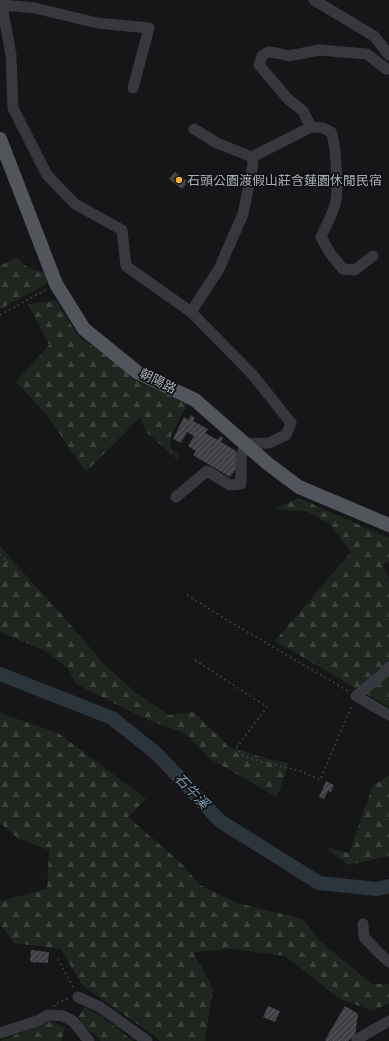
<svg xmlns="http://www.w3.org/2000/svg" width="389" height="1041" viewBox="0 0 389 1041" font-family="'DejaVu Sans','Noto Sans TC',sans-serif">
<defs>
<pattern id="forest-firs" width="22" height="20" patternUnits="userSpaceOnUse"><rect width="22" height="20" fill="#1e261f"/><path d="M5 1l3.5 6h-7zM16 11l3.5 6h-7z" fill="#3c433d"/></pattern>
<pattern id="building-hatch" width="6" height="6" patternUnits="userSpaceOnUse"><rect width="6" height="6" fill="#404145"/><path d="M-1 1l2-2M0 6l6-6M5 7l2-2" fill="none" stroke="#595a5e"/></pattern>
</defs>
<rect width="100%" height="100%" fill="#161618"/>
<!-- forest -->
<path fill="url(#forest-firs)" d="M16 257 27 267 45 273 47 284 0 309V266Z
M56 301 79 337 147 384 187 405 171 436V448L179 455 178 460 146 432 141 416 86 472 46 414 16 382 49 345 28 304Z
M299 498 389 538V561L383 565 389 580V707L275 641 351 552 331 525 308 512 273 509Z
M0 545 16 565 55 607 103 663 136 693 169 715 194 712 229 747 268 759 289 763 277 797 209 758 185 733 148 720 76 684 68 668 43 650 0 632Z
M0 713 58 733 146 799 128 817 181 863 200 885 237 903 303 919 320 941 372 984H389V1003L373 1011 338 998 285 956 233 949 193 952 213 989 205 1041H160L156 1037 82 985 61 949 14 943 0 924V901L47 889 49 850 19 839 0 823Z
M389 776V856L348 865 325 847 349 853 373 785Z
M84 1007 101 1016 133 1041H101L81 1023 79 1016Z
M51 1021 65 1028 61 1041H0Z"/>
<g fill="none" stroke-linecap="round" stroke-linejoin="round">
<!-- river -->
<path stroke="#2c353c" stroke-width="14" d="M0 674 112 718 157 754 220 821 319 883 377 889 389 886"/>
</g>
<!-- building -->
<path fill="url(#building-hatch)" d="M175 172 188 182 182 189 169 179Z
M191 415 195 418 193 421 208 429 205 433 218 440 220 436 223 438 221 442 236 451 238 466 230 477 193 455 196 451 188 446 194 436 187 432 181 443 173 439 184 417 188 420Z
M326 781 334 785 331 792 328 791 324 799 319 797Z
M31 950 49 952 48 963 30 962Z
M268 1006 280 1011 275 1022 263 1017Z
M345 1006 358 1014 355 1036 348 1041H326L325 1040Z"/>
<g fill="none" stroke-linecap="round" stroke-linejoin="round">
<!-- path -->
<path stroke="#3d3f44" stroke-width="1.5" stroke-dasharray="2 3" stroke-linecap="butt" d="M0 315 47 289
M0 554 10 565
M187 595 222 617 348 691
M195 660 267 707 237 747 242 755 262 762 301 771 320 780 352 705
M58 959 74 989
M54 1007 55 1004 69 998"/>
<!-- minor -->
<path stroke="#37383d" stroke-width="11" d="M2 0V5L11 55 13 108 47 175 75 204 122 230 126 266 191 312 252 374 291 423 286 435 269 443 245 444 241 458V484L230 485 207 471 176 497
M314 0 374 36 389 55
M2 5 35 8 97 23 149 28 133 88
M311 127 323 128 331 132C336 143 338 187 336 200 334 213 326 225 321 237L330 253 343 269 355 270 373 256
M194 129 217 143 252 157
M191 312 219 269 243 214 253 164 252 157 311 127 303 111 288 99 259 65 262 56 268 52 277 53 289 56 319 50 367 54 386 69H389
M389 667 384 673 356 696 389 715
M363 924 364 937 377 951 389 962
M78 997 100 1007 147 1041
M0 1033 37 1021 48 1015 63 1016 73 1021 89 1041
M357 1041 361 1037 389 1021"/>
<!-- major -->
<path stroke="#53555c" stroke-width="14" d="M0 139 56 284 84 329 137 372 195 400 267 463 299 487 389 525"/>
</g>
<!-- markers -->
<circle fill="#f2b134" stroke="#111113" stroke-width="1.5" cx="179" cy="180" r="4"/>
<g text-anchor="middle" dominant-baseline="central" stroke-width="3.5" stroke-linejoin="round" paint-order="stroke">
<!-- poi labels -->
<g font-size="13" fill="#a8adb8" stroke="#111113" text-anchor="start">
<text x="187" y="180">石頭公園渡假山莊含蓮園休閒民宿</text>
</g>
<!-- street labels -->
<g font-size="13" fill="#a8adb8" stroke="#111113">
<text transform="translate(158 381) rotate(27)">朝陽路</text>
</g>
<!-- water labels -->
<g font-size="14" font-style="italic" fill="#7f9bb3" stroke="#111113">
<text transform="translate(192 791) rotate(46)">石牛溪</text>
</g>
</g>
</svg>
